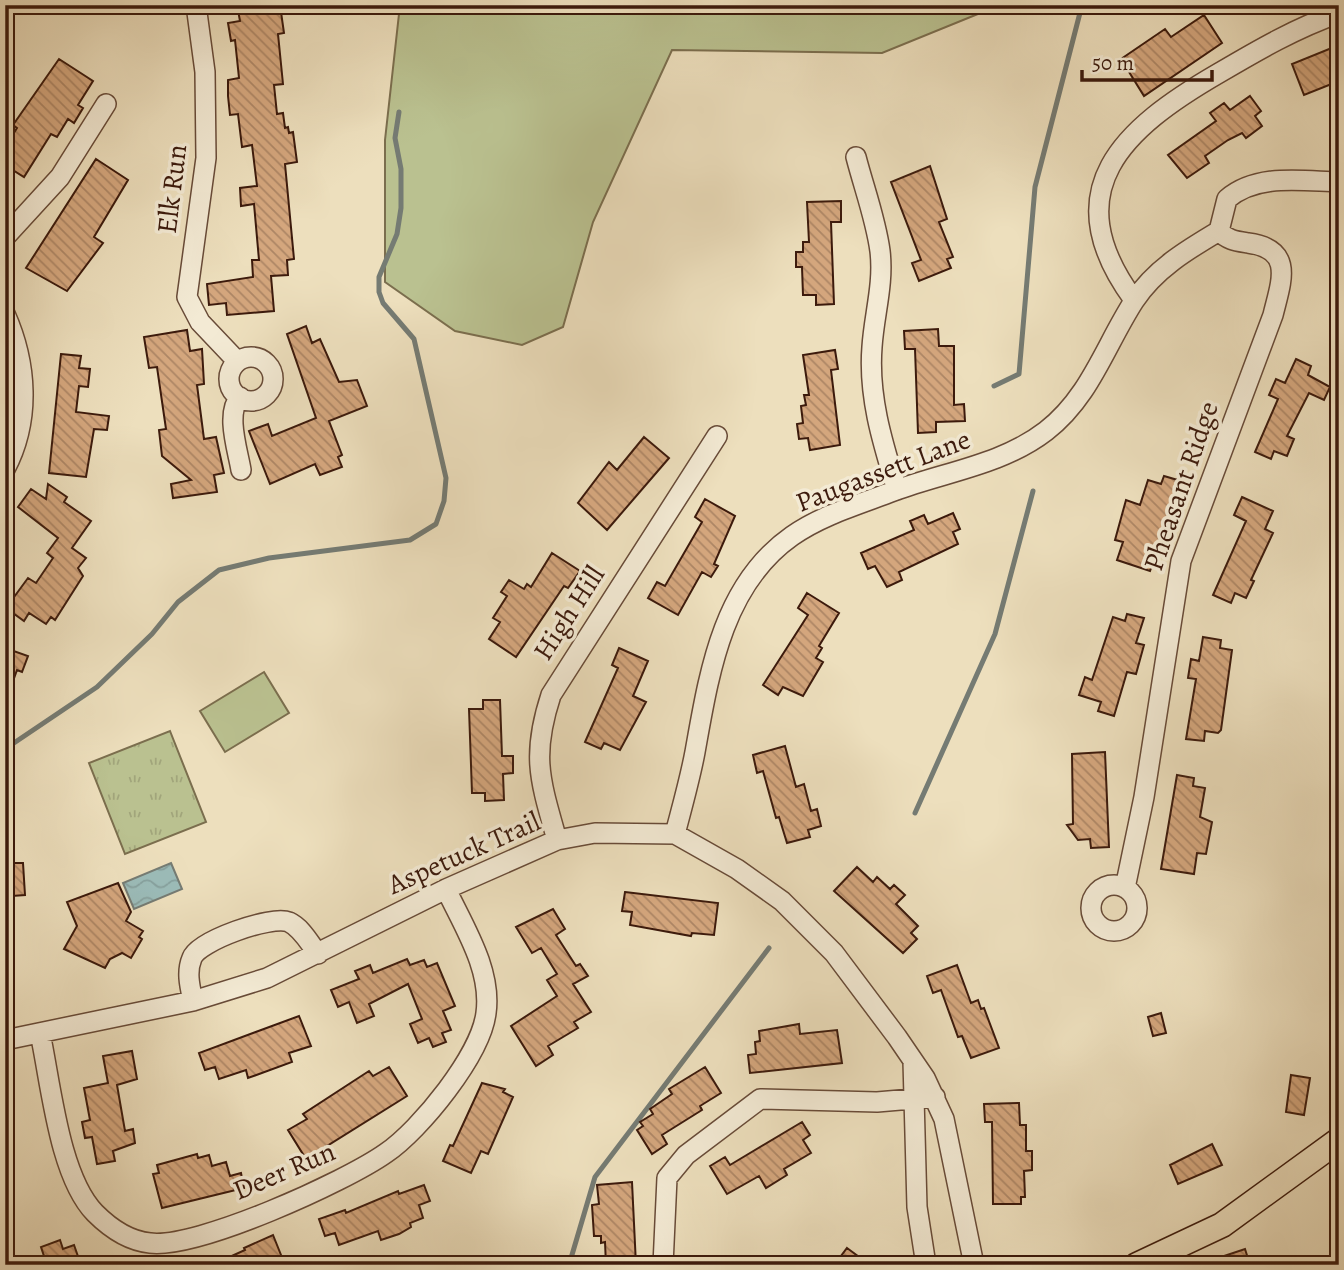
<svg xmlns="http://www.w3.org/2000/svg" width="1344" height="1270" viewBox="0 0 1344 1270" font-family="Alegreya,serif">
<defs>
<pattern id="park-tufts" width="24" height="20" patternUnits="userSpaceOnUse" patternTransform="scale(1.75)"><rect width="24" height="20" fill="#bac190"/><path d="M3 7l-1-3M5 7V3M7 7l1-3M15 17l-1-3M17 17v-4M19 17l1-3" fill="none" stroke="#a1a57b"/></pattern>
<pattern id="water-waves" width="16" height="10" patternUnits="userSpaceOnUse" patternTransform="scale(1.75)"><rect width="16" height="10" fill="#9bbbb8"/><path d="M0 5q4-4 8 0t8 0" fill="none" stroke="#86a09d"/></pattern>
<pattern id="building-back-hatch" width="6" height="6" patternUnits="userSpaceOnUse" patternTransform="scale(1.75)"><rect width="6" height="6" fill="#d4a67d"/><path d="M-1 5l2 2M0 0l6 6M5-1l2 2" fill="none" stroke="#ad8665"/></pattern>
</defs>
<rect width="100%" height="100%" fill="#eddfbd"/>
<filter id="stains"><feTurbulence type="fractalNoise" baseFrequency=".00286" numOctaves="4"/><feColorMatrix values="0 0 0 0 .2 0 0 0 0 .09 0 0 0 0 .02 0 0 0 .5 -.17"/></filter>
<radialGradient id="worn" r=".72"><stop offset=".6" stop-color="#630" stop-opacity="0"/><stop offset="1" stop-color="#630" stop-opacity=".3"/></radialGradient>
<!-- grass -->
<path fill="#bac190" stroke="#7b6e4e" stroke-width="2" d="M400 5H1000L882 53 672 50 593 222 563 327 522 345 455 331 385 282V140Z
M264 672 289 713 225 752 200 711Z"/>
<!-- park -->
<path fill="url(#park-tufts)" stroke="#7b6e4e" stroke-width="2" d="M170 731 206 822 125 854 89 763Z"/>
<!-- water -->
<path fill="url(#water-waves)" stroke="#757b73" stroke-width="2" d="M171 863 182 889 134 909 123 883Z"/>
<g fill="none" stroke-linecap="round" stroke-linejoin="round">
<!-- stream -->
<path stroke="#757b73" stroke-width="5" d="M994 386 1019 374 1035 187 1082 5
M5 749 97 687 152 634 178 602 219 570 269 558 410 540 436 524 444 501 446 478 414 339 383 303 379 292V277L397 234 401 208V169L395 138 399 112
M915 813 995 634 1033 491
M569 1265 595 1177 769 948"/>
</g>
<!-- building -->
<path fill="url(#building-back-hatch)" stroke="#3c1a0c" stroke-width="2" d="M237 5H280L284 33 278 34 283 84 274 85 277 114 283 113 285 128 288 127 289 133 293 132 297 162 285 164 294 259 287 260 288 275 271 276 274 311 227 315 226 303 209 305 207 284 253 277 252 260H259L254 204 241 206 240 188 257 186 252 145 242 147 238 114 230 115 228 96V80L239 78 235 40 231 41 228 23 240 21Z
M1204 15 1222 43 1144 96 1121 59 1165 29 1171 37Z
M1339 45V81L1304 95 1292 64Z
M59 59 93 81 78 105 83 108 74 123 68 119 57 137 51 134 24 177 8 167 13 159 5 154V147L17 128 13 125Z
M1250 96 1261 111 1255 116 1262 126 1246 138 1242 133 1228 140 1205 156 1209 163 1187 178 1168 155 1216 121 1210 113 1224 103 1230 110Z
M96 159 128 180 94 237 103 243 67 291 26 268Z
M930 166 947 219 939 222 953 257 947 259 951 268 919 281 912 263 921 260 891 182Z
M841 201V222H831L834 304 816 305V295H803L802 267H796V252H803V242H809L807 202Z
M306 326 312 343 320 339 339 382 357 380 367 406 329 421 342 455 338 457 342 467 320 475 315 464 270 484 249 431 268 424 272 436 316 418 287 334Z
M938 329 939 346H954V405L964 404 965 421 936 422V432L918 433 915 349H905L904 331Z
M187 330 190 351 202 349 204 384 197 385 204 439 216 437 224 473 214 475 217 492 173 498 171 484 191 480 162 456 159 430 166 429 157 367 149 368 144 337Z
M835 350 838 369 831 370 840 445 810 450 808 438 799 439 797 424 803 423 801 406 806 405 804 395H809L803 355Z
M61 354 81 356 79 368 90 369 88 387 79 386 76 412 109 416 107 430 94 429 86 477 49 473Z
M1296 359 1311 366 1308 375 1330 387 1324 400 1309 393 1287 436 1294 439 1287 456 1274 451 1271 459 1255 452 1278 399 1269 395 1276 379 1285 383Z
M644 437 669 458 607 530 578 503 609 462 617 470Z
M1164 476 1181 481 1150 571 1117 560 1123 542 1115 540 1126 500 1140 505 1148 480 1161 484Z
M48 484 67 497 64 502 91 521 72 548 86 558 78 568 83 576 55 620 51 617 46 624 29 613 24 621 6 608 28 578 36 583 53 558 47 553 58 538 18 507 31 489 46 499Z
M1242 497 1273 511 1265 529 1273 533 1251 580 1254 581 1246 598 1235 593 1231 603 1213 595 1246 521 1234 515Z
M705 499 735 516 714 564 718 566 711 577 702 572 678 615 648 598 657 582 665 586 702 522 695 517Z
M953 513 960 529 953 532 958 544 899 572 902 580 887 587 875 566 868 569 861 553 914 530 910 521 924 515 928 524Z
M552 553 580 571 568 588 564 586 516 657 489 639 500 622 493 618 507 596 501 592 509 580 524 589 527 584 531 587Z
M807 593 839 613 819 646 822 648 816 658 823 662 803 696 783 687 778 695 763 685 808 615 798 608Z
M1127 614 1144 618 1136 643 1144 645 1136 674 1127 672 1114 716 1098 711 1101 702 1079 695 1085 677 1092 680 1113 617 1125 621Z
M1203 637 1221 640 1220 648 1232 650 1221 730 1218 733 1205 731 1204 741 1186 739 1196 679 1188 678 1191 659 1199 661Z
M5 648 28 656 22 672 17 670 7 698Z
M619 648 648 661 633 696 646 702 620 750 604 743 601 749 585 742 618 668 612 665Z
M483 700H500L502 756H513V773L503 774 504 800 485 801V793H472L469 709H483Z
M785 746 796 787 804 784 811 811 817 809 821 826 808 830 810 837 787 843 779 817 776 818 763 771 757 773 753 755Z
M1105 752 1109 847 1091 848 1090 839 1078 840 1067 825 1073 824 1072 754Z
M1177 775 1194 778 1193 786 1205 788 1200 817 1212 822 1206 854 1197 853 1194 874 1161 869Z
M9 863H23L25 895 12 896Z
M857 867 873 882 877 877 890 889 894 885 905 895 896 904 918 926 911 933 917 939 903 953 834 891Z
M118 883 131 912 126 921 143 931 139 937 142 939 131 958 122 953 110 959 105 968 64 949 77 926 67 902Z
M625 892 718 903 714 935 692 933 691 936 630 925 632 912 622 911Z
M553 909 565 929 556 935 576 966 580 964 588 976 573 984 591 1012 574 1022 578 1028 548 1046 553 1055 536 1066 511 1026 557 996 547 980 557 974 541 948 532 953 516 927Z
M407 959 410 965 424 960 427 967 437 963 455 1006 443 1011 451 1030 442 1033 446 1042 433 1047 429 1038 418 1043 410 1024 422 1019 408 984 369 1004 374 1016 357 1023 349 1002 338 1007 331 990 359 979 355 971 370 965 373 973Z
M957 965 971 1003 978 1000 981 1009 984 1008 999 1048 971 1058 962 1036 958 1037 941 990 933 993 927 976Z
M1161 1013 1166 1033 1153 1036 1148 1017Z
M299 1016 311 1046 289 1053 292 1062 248 1078 246 1070 219 1079 215 1067 205 1070 199 1053Z
M799 1024 800 1034 837 1030 842 1063 750 1073 748 1055 756 1054 755 1042 760 1041 759 1031Z
M132 1051 137 1079 117 1085 125 1131 133 1129 135 1143 113 1151 115 1161 97 1164 92 1137 85 1138 82 1122 90 1120 84 1088 108 1083 103 1056Z
M389 1067 407 1096 306 1159 288 1130 307 1119 303 1114 369 1071 373 1076Z
M705 1067 721 1093 700 1106 702 1110 662 1135 667 1144 652 1154 637 1130 643 1126 640 1122 653 1114 650 1109 672 1094 669 1089Z
M1291 1075 1310 1078 1304 1115 1286 1112Z
M482 1083 505 1089 503 1092 513 1097 488 1154 481 1151 471 1173 443 1161 450 1145 453 1146Z
M1019 1103 1020 1125H1026V1151H1032V1170L1024 1171 1025 1197H1021V1204H993L992 1122H985L984 1104Z
M802 1122 810 1135 803 1140 811 1153 784 1169 787 1175 766 1188 759 1176 727 1194 710 1166 725 1157 730 1165Z
M1212 1144 1222 1165 1178 1184 1170 1165Z
M197 1154 198 1158 209 1155 212 1166 226 1162 230 1176 241 1173 244 1188 162 1208 153 1174 159 1173 157 1165Z
M632 1182 636 1265H606L605 1242 601 1243V1236H594L592 1205 599 1204 597 1185Z
M424 1185 430 1201 419 1205 423 1218 410 1223 411 1227 399 1234 381 1240 378 1231 339 1245 335 1233 325 1236 319 1219 345 1210 346 1213 398 1191 399 1194Z
M273 1235 285 1265H212L245 1250 244 1248Z
M60 1240 63 1249 74 1245 81 1265H47L41 1247Z
M847 1248 870 1265H846L838 1260Z
M1245 1249 1250 1265H1206V1262Z"/>
<g fill="none" stroke-linecap="round" stroke-linejoin="round">
<!-- minor casing -->
<g stroke="#684b38" stroke-width="22">
<path id="minor" d="M196 5 205 72 206 158 187 297 200 322 237 361
M856 157C864 188 876 220 880 251 884 284 874 315 872 347 868 397 883 444 897 490
M1219 231 1227 199C1257 173 1302 181 1339 182
M5 237 60 177 106 104
M1134 300C1053 190 1124 128 1219 73 1258 50 1296 28 1339 13
M5 314C27 363 31 420 5 469
M229 379a22 22 0 1 1 44 0a22 22 0 1 1-44 0Z
M240 397C225 413 238 451 241 470
M675 834C682 807 690 779 695 752 709 674 722 585 792 536 822 515 860 504 894 491 944 472 1002 465 1046 431 1090 397 1105 346 1134 301 1155 269 1187 250 1219 231
M557 840C540 780 531 756 551 695L717 436
M1091 908a23 23 0 1 1 46 0a23 23 0 1 1-46 0Z
M1125 888 1144 797 1181 561 1273 315C1281 282 1295 249 1248 243 1236 241 1227 240 1219 231
M193 1001C190 987 186 972 192 958 198 941 271 915 289 922 302 928 310 944 318 954
M40 1033C51 1084 59 1176 95 1213 110 1228 129 1241 150 1243 197 1249 345 1182 386 1153 420 1130 481 1055 486 1013 492 970 464 927 446 889
M5 1040 193 1001 267 978 446 889 557 840 595 833 675 834 737 869 782 901 834 953 897 1037 925 1078 944 1119 974 1265
M913 1061 917 1207 926 1265
M663 1265 667 1178 686 1155 760 1099 877 1102 935 1097"/>
</g>
<!-- major casing -->
<g stroke="#3c1a0c" stroke-width="27">
<path id="major" d="M1137 1265 1222 1225 1339 1140"/>
</g>
<!-- minor -->
<use href="#minor" stroke="#f3ead4" stroke-width="19"/>
<!-- major -->
<use href="#major" stroke="#eddfbd" stroke-width="24"/>
</g>
<g text-anchor="middle" dominant-baseline="central" stroke-width="7" stroke-linejoin="round" paint-order="stroke">
<!-- street labels -->
<g font-size="28" fill="#3c1a0c" stroke="#f3ead4">
<text transform="translate(172 189) rotate(-83)">Elk Run</text>
<text transform="translate(883 471) rotate(-21)">Paugassett Lane</text>
<text transform="translate(1181 486) rotate(-71)">Pheasant Ridge</text>
<text transform="translate(569 613) rotate(-57)">High Hill</text>
<text transform="translate(464 853) rotate(-24)">Aspetuck Trail</text>
<text transform="translate(284 1171) rotate(-23)">Deer Run</text>
</g>
</g>
<!-- margin -->
<rect width="1344" height="1270" fill="none" stroke="#eddfbd" stroke-width="28"/>
<rect x="7" y="7" width="1330" height="1256" fill="none" stroke="#3c1a0c" stroke-width="3.5"/>
<rect x="14" y="14" width="1316" height="1242" fill="none" stroke="#3c1a0c" stroke-width="2"/>
<!-- scale -->
<path d="M1082 70v10h130v-10" fill="none" stroke="#3c1a0c" stroke-width="3.5"/>
<text x="1092" y="70" font-size="21" fill="#3c1a0c" stroke="#f3ead4" stroke-width="5" paint-order="stroke">50 m</text>
<rect width="100%" height="100%" filter="url(#stains)"/>
<rect width="100%" height="100%" fill="url(#worn)"/>
</svg>
